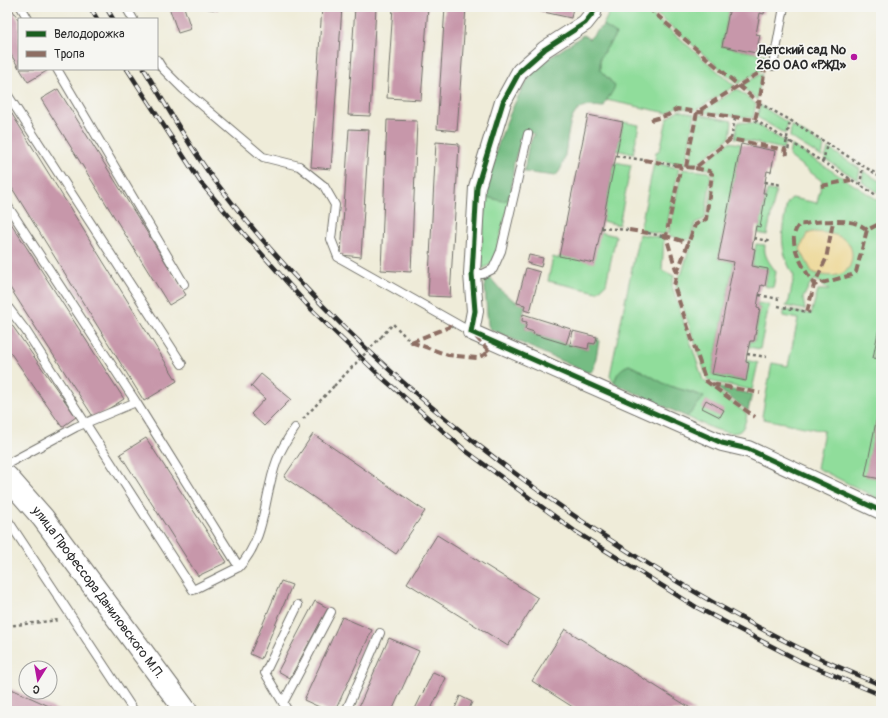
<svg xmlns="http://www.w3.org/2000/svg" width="888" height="718" viewBox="0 0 888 718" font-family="Pangolin,sans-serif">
<rect width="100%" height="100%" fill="#f6f6f2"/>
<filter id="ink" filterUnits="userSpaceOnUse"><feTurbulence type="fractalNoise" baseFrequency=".025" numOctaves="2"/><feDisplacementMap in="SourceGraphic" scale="8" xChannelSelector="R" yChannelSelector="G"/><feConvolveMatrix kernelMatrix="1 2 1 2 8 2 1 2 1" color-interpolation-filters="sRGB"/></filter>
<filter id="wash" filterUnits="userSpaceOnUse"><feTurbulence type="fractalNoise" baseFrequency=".012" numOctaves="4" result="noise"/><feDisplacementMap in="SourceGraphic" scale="16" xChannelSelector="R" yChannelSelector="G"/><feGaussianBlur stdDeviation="0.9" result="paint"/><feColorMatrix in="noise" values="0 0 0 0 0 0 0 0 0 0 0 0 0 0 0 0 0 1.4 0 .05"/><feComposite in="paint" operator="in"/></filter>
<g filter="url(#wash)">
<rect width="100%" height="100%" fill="#efecd9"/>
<!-- green -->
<path fill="#90dd9b" stroke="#5e8463" d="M612 7H637L651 14 735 86 696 110 676 107 668 113 606 100 610 96 611 81 600 70V58L616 34 603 25Z
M645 7H730L722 46 766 55 763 69 738 84 653 11Z
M762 73 757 100 741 86Z
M737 89 756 104 753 118 701 112Z
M760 105 788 123 785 134 757 117Z
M678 110 695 114 685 165 655 160 656 152 660 150 667 119Z
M698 114 732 121 730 137 695 166H689Z
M623 122 639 125 633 154 617 150Z
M738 122 755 123 785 142 783 149 735 138Z
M791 125 824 146 822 157 790 137Z
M729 142 741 144 718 259 734 262 712 374 745 381 749 363 746 362V360L758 363 752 390 708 381 676 287 678 277 682 273 696 226 707 221 714 176 711 169 699 167Z
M791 145 881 202V319L873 358 881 359V399L866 476 881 479V500L817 468 824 431 764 419 762 416 772 363 788 366 798 319 783 316 785 310 811 314 818 290H829L820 282 815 280 810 284 803 298 805 310 786 306 789 301 794 276C782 256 780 238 785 215 786 208 786 202 792 198L817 203 822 181 789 156Z
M828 148 860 169 858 180 825 159Z
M615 162 631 165 619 225 602 221Z
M654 163 679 168 665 235 640 230Z
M682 169 709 172 711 176 705 219 695 223 690 239 684 241 668 235Z
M863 171 881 182V194L862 182Z
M767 190 776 191 767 235 758 233Z
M509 195H511L494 260 488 266 482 269 480 260 486 197 503 201Z
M600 232 616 236 606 284 597 292 548 281 553 257 559 259V256Z
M639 234 664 238 662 270 674 276 672 286 703 380 747 414C746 419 745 425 742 429 733 441 697 421 687 417L704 397C691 390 677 390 665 384 653 378 642 370 629 365 619 369 617 374 614 383L610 375Z
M756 244 765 245C763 256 770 263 776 272L773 288 765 286 768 269 752 266Z
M758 303 769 305 760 349 749 347 750 341H754L760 308 757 307Z"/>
<!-- forest -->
<path fill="#74bc83" stroke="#507457" d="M603 25 616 34 600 58V70L615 86C612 95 606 98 604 107 598 107 590 105 585 107 560 112 573 163 555 176L524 172 528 148 534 134 524 131 514 162 511 195H509L507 200 503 201 486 197C488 166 511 102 530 77 539 63 568 46 583 35L589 39Z
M490 277C500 290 509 300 525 305L522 321 527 322 525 329 534 332 533 334 587 349 589 343 597 337 599 341 594 369 591 372H586L490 329 488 325 484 278Z
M629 365C642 370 653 378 665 384 678 390 692 391 704 397L687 417 614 383C617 374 619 369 629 365Z
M714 386 752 394 748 411Z"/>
<!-- sand -->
<path fill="#eeda9e" stroke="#8c8264" d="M813 232C824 233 836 233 845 240 850 243 851 248 852 253 853 278 831 279 812 272L800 249 807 234Z"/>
<g id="blocks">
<!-- building -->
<path fill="#c797aa" d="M7 7H11L19 21V68L7 48Z
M169 7H184L191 29 178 33Z
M203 7H218V10L203 8Z
M322 7H342L331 169 311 167Z
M355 7H376L370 116 348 115Z
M393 7H428L421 100 387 98Z
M445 7H466L457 131 437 129Z
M539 7H573L571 18 539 11Z
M730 7H765L764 14 760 13 756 34 760 35 756 53 722 46Z
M20 69H50L28 82Z
M58 89 186 295 169 305 41 99Z
M7 106 177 381 144 401 7 180Z
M588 115 623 122 594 263 559 256Z
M387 120 417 121 411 272 381 270Z
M349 129 369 130 361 257 341 255Z
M436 142 459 144 450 297 428 296Z
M741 144 775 151 771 172 767 171 763 193H766L760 227 756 226 752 248 755 249 752 266 768 269 765 286 761 285 759 295 757 307 760 308 754 341H750L747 354 746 362 749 363 746 381 712 374 734 262 718 259Z
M7 217 124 399 94 418 7 283Z
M529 255 543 258 541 267 527 263Z
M526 268 540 272 530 312 524 310 525 305 517 303Z
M523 314 571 329 566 344 533 334 534 332 525 329 527 322 522 321Z
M7 318 76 417 62 427 7 348Z
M880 322H881V359L873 358Z
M573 331 597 337 595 344 589 343 588 349 570 345Z
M261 374 291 399 264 426 251 414 265 399 251 386Z
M706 400 724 410 720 417 702 408Z
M880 402H881V479L865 476Z
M313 434 425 511 396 554 284 477Z
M146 438 227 562 198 576 120 454Z
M437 535 538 598 508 646 407 583Z
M281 581 292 585 261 659 250 654Z
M315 601 328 608 290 678 278 671Z
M342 617 372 630 335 711H328L304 700Z
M565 629 695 711H579L532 681Z
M389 638 419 651 392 711H357Z
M433 672 446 678 430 711H414Z
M7 687 60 711H7Z
M460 696 472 702 468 711H454Z"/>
</g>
</g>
<g filter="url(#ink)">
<use href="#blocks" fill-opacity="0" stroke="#706f68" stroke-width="1"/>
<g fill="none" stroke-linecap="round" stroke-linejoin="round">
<!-- lane casing -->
<g stroke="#706f68" stroke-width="10">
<path id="lane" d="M21 7 28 19
M126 7 133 19
M157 60 162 68 183 89 263 157 299 166 324 186 335 205 331 239 338 257 471 332
M773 66 784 7
M57 69 184 284
M7 94 182 364
M7 205 136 402 76 427 7 464
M472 274H483L493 269 501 251 528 134
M7 306 26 331 193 590 239 567 136 402
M7 519 134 711
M239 567C267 537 263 497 277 460 281 449 288 438 295 428
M283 703 331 612
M288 711 265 673 298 605
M346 711 380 633"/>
</g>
<!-- street casing -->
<g stroke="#706f68" stroke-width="18">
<path id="street" d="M594 7 593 13 585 23 545 49 520 71 503 102 477 187 472 274 475 311 471 332 722 443 748 449 881 511"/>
</g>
<!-- secondary casing -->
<g stroke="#706f68" stroke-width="24">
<g id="secondary">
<path id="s1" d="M7 477 43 518 186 711"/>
</g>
</g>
<!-- path -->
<path stroke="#706f68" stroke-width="2.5" stroke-dasharray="3 3" stroke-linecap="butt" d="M642 7 652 11
M759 103 790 120 881 177
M755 120 881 198
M731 139 735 118
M785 150 790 120
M787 155 790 141
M616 156 644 160
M823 162 827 144
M661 163 674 165
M765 182 782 185
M860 185 863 166
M601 228 629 230
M648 233 662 236
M754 238 771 242
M759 295 779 299
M778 306 812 313
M381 337 393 324 411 342
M747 354 767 357
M303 419 334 386
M7 626 59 620"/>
<!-- lane -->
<use href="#lane" stroke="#fff" stroke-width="8"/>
<!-- street -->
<use href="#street" stroke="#fff" stroke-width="16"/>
<!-- secondary -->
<use href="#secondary" stroke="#fff" stroke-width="22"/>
<!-- rail casing -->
<g stroke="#2b2b2b" stroke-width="4.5">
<path id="rail" d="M90 7 97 19
M106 7 113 19
M127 69 201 183 245 235 310 308 379 375 466 451 576 532 696 607 802 662 881 695
M144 69C166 105 187 143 212 177 363 377 581 540 805 651 829 664 856 674 881 685"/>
</g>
<!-- rail -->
<use href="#rail" stroke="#f6f6f2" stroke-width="3" stroke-dasharray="9" stroke-linecap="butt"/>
<!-- path-bridge -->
<path stroke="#706f68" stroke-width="2.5" stroke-dasharray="3 3" stroke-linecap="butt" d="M334 386 381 337"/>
<!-- quiet -->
<path stroke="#8d6e63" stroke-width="4" stroke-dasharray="8 4" stroke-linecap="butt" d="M765 69 773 66
M651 120 668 115 677 109 755 120 759 103 652 11
M644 160 661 163
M674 165 695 168 731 139 785 150 787 155
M686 167 697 112 765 69 759 103
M695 168 709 171 712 174 706 219 695 225 677 273 674 286 706 381 755 417
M821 186 851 180
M629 230 648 233
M867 230C855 218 831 221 815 222 810 222 806 225 800 224 783 240 806 270 814 285L852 275 856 272 867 230 881 223
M662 236H666L681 166
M677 273 666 236 689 243
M807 312 814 285 826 259 833 222
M411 342 448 355 477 358 490 352 476 337
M411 342 449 327 451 321
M712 384 760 393"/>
<!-- cycleway casing -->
<g stroke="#f6f6f2" stroke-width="8">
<path id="cycleway" d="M594 7 593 13 585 23 545 49 520 71 503 102 477 187 472 274 475 311 471 332 722 443 748 449 881 511"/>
</g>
<!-- cycleway -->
<use href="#cycleway" stroke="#1b5e20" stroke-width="5"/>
</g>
</g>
<!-- markers -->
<circle fill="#b5179e" stroke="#f6f6f2" stroke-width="1.5" cx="854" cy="57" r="4"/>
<g text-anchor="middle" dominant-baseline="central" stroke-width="3.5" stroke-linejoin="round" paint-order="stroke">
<!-- poi labels -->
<g font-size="13" font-weight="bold" fill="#2b2b2b" stroke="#f6f6f2" text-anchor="end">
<text x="846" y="50">Детский сад №<tspan x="846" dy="15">260 ОАО «РЖД»</tspan></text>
</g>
<!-- street labels -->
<g font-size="13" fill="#2b2b2b" stroke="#f6f6f2">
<text stroke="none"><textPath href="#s1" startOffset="147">улица Профессора Даниловского М.П.</textPath></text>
</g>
</g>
<!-- margin -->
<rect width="888" height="718" fill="none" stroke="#f6f6f2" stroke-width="24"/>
<!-- legend -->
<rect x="18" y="18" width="140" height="52" fill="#f6f6f2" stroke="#a5a5a2"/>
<rect x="26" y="31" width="20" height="6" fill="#1b5e20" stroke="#a5a5a2"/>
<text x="54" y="38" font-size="12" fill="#2b2b2b">Велодорожка</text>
<rect x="26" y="51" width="20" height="6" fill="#8d6e63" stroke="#a5a5a2"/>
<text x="54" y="58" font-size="12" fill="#2b2b2b">Тропа</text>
<!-- north arrow -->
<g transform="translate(38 680) rotate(191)"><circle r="19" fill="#f6f6f2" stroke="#a5a5a2"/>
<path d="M0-3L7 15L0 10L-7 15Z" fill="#b5179e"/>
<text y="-6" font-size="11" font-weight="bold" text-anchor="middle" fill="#2b2b2b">С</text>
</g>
</svg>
